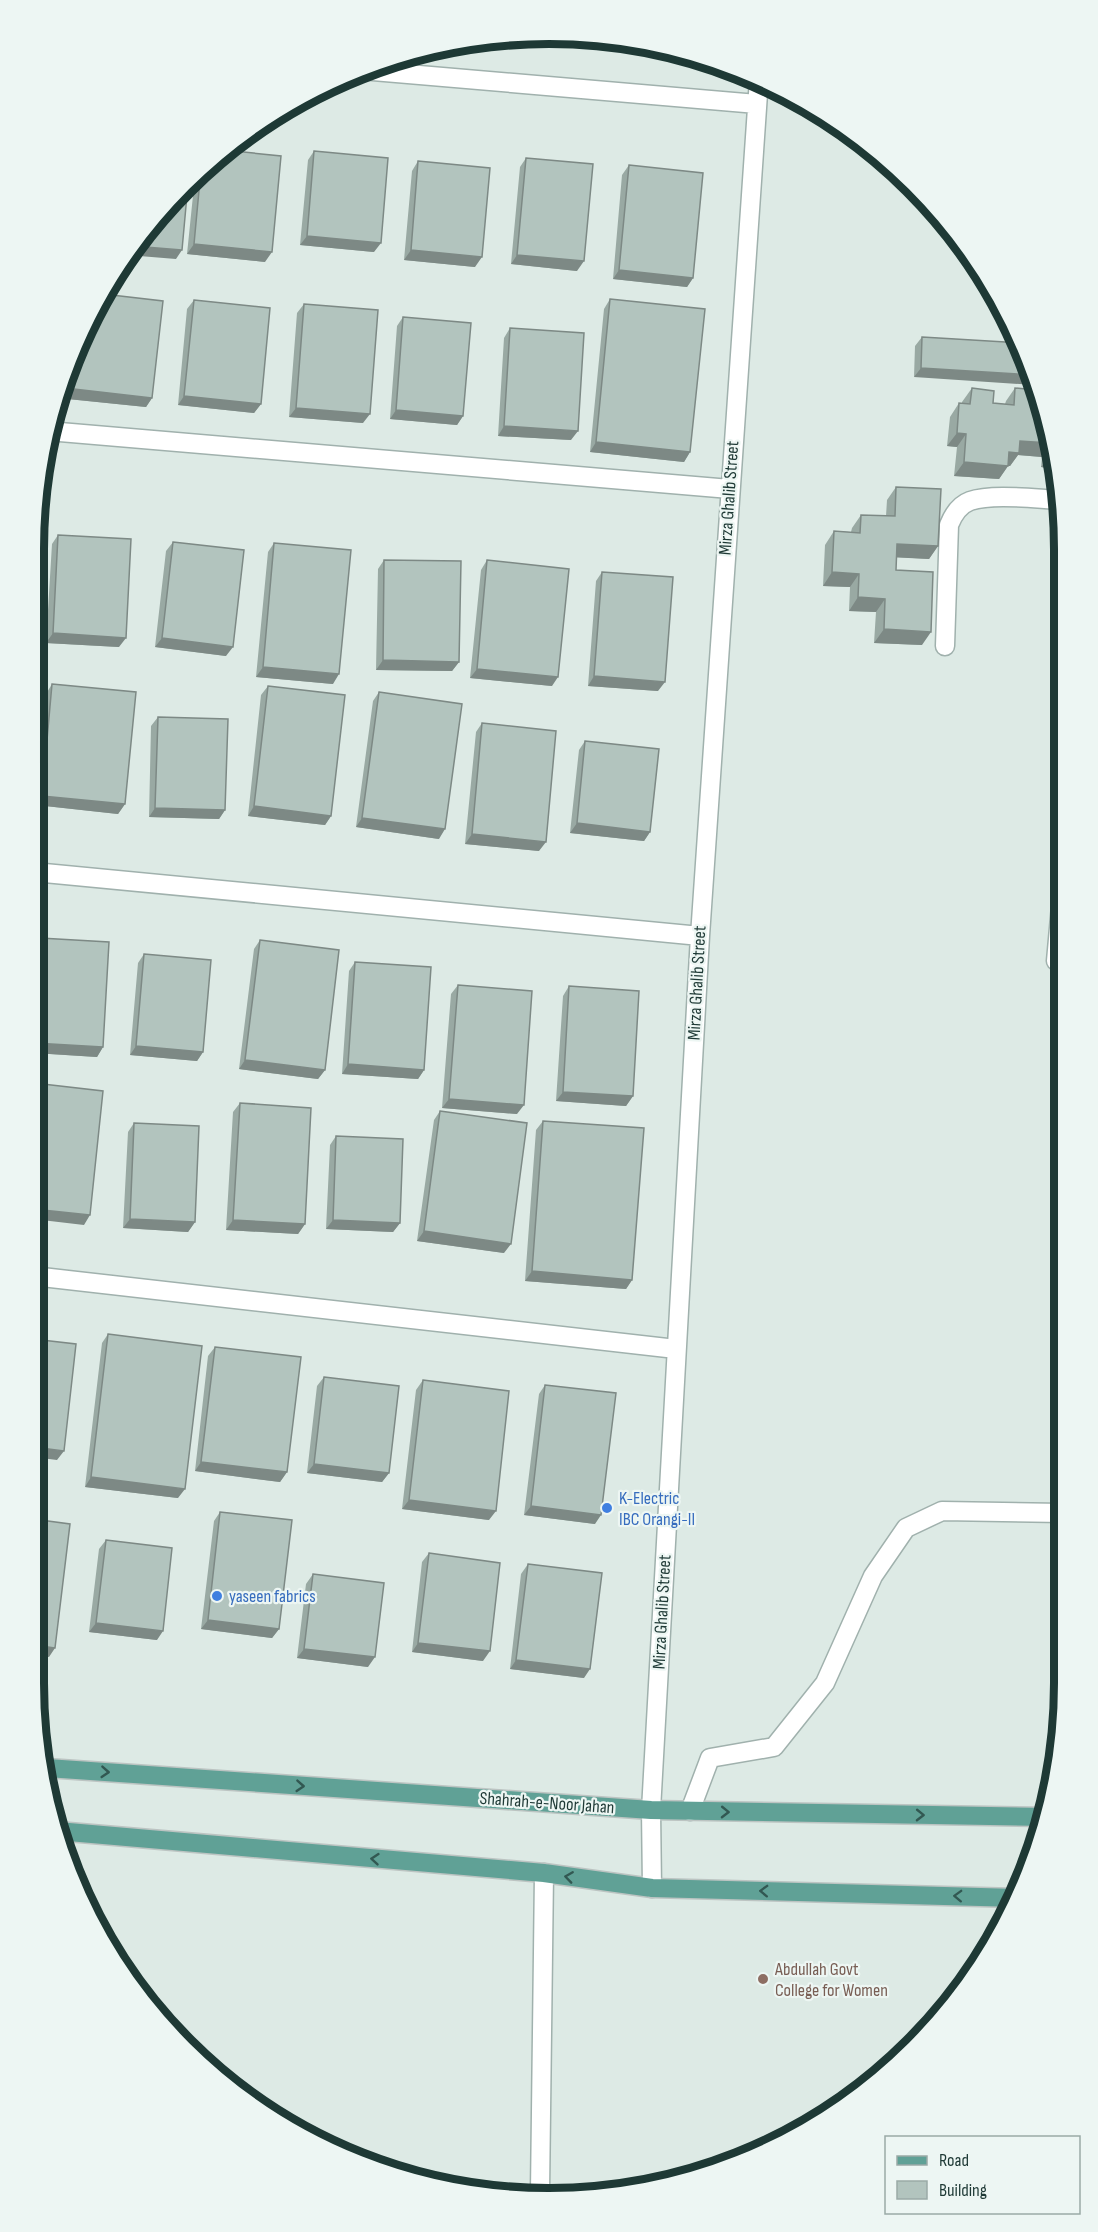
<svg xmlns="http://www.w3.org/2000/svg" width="1098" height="2232" viewBox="0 0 1098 2232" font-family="'Sofia Sans Condensed',sans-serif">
<rect width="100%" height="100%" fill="#ddeae5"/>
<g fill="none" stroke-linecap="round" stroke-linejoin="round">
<!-- minor casing -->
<g stroke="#a0b1ad" stroke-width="21">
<path id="minor" d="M361 70 757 104
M48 431 730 489
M945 646 949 525C953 515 959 505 970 501 992 493 1036 499 1061 500
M34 872 700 936
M1056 961 1062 895
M33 1276 676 1349
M690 1811 710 1758 774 1747 825 1683 873 1576 906 1528 942 1511 1063 1513
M652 1888 651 1810 700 936 759 79
M540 2192 544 1873"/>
</g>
<!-- major casing -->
<g stroke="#bcc4c2" stroke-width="21">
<path id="major" d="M47 1768 651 1810 1047 1817
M57 1831 544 1873 652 1888 1017 1898"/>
</g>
<!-- minor -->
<use href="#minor" stroke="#fff" stroke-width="18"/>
<!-- major -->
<use href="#major" stroke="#60a196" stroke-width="18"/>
</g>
<!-- wall -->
<path fill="#99a9a3" d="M314 151 374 252 300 245 308 160Z
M526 158 577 271 511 264 520 167Z
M209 161 265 262 187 254 195 176Z
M418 161 475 267 404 260 412 171Z
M629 165 693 278 687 287 613 279 622 175Z
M610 299 690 452 684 462 590 452 604 309Z
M194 300 261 404 254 413 178 405 187 309Z
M304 304 363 423 289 417 297 313Z
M403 317 463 416 457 425 390 419 397 326Z
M86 321 152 398 146 407 58 398 59 394Z
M510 328 571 440 498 436 504 338Z
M922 337 1021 343 914 377 915 346Z
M972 388 993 403 1005 404 1006 401 1015 388 1036 390 1061 482 1052 485 1054 469 1041 467 1042 457 1018 455 1010 466H1008L999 479 954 476 957 447 947 446 950 417 959 403 962 404V402Z
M896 487 938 546 929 559 896 557V570L922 645 874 643 876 612 849 611 850 587 823 586 825 545 834 531 851 532 852 528 861 515 886 516 887 500Z
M58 535 119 647 46 643 52 544Z
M173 542 226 656 155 647 166 551Z
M274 543 333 684 256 677 268 552Z
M384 560 459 662 452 671 376 670 378 569Z
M487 560 552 686 470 678 481 570Z
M602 572 658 691 588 686 596 581Z
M52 684 125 804 118 814 36 805 46 694Z
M268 686 331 816 325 825 248 816 261 695Z
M379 692 439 839 356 827 373 701Z
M158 717 225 810 219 819 149 817 151 726Z
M482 723 539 851 465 844 476 732Z
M585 741 650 832 644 841 570 833 579 750Z
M40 938 103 1047 97 1057 34 1053V947Z
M260 940 325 1070 318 1079 239 1069 254 949Z
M144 954 203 1052 197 1061 130 1055 138 963Z
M355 962 424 1070 418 1079 342 1074 349 971Z
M458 985 517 1114 442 1108 451 994Z
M569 986 633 1096 626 1106 556 1101 563 996Z
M240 1103 305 1224 298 1234 226 1230 233 1112Z
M440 1111 504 1253 417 1241 434 1120Z
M543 1121 632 1280 626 1289 525 1281 536 1130Z
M134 1123 195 1222 188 1232 123 1228 128 1132Z
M336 1136 400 1223 393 1232 326 1229 330 1145Z
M108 1334 178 1498 85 1487 102 1343Z
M215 1347 287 1472 280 1482 195 1471 208 1356Z
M324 1377 389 1473 382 1482 307 1473 317 1386Z
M423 1380 489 1520 402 1509 416 1390Z
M545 1385 595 1524 524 1515 539 1394Z
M220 1512 279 1629 272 1638 201 1629 214 1521Z
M106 1540 157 1640 89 1632 99 1549Z
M429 1553 483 1661 412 1652 422 1562Z
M528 1564 584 1678 510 1669 521 1574Z
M313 1574 368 1667 297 1658 306 1584Z"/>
<!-- shaded-wall -->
<path fill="#7d8985" d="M307 236 381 243 374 252 300 245Z
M194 244 272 252 265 262 187 254Z
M133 246 182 250 176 259 127 255Z
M411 250 482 257 475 267 404 260Z
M517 255 584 261 577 271 511 264Z
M619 270 693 278 687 287 613 279Z
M921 368 1032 375 1035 385 914 377Z
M65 388 152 398 146 407 58 398Z
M184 396 261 404 254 413 178 405Z
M296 408 370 414 363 423 289 417Z
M396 410 463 416 457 425 390 419Z
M504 426 578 431 571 440 498 436Z
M957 433 966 434 957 447 947 446Z
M1020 441 1050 443 1051 445 1042 457 1018 455 1010 466H1008L999 479 954 476 964 462Z
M596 442 690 452 684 462 590 452Z
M1051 454H1053L1056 465 1054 469 1041 467Z
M1059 475 1061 485H1052Z
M897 544 938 546 929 559 888 557Z
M832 572 859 574 850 587 823 586Z
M858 597 885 599 876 612 849 611Z
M884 629 931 632 922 645 874 643Z
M53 633 126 638 119 647 46 643Z
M162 638 233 647 226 656 155 647Z
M383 660 459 662 452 671 376 670Z
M263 667 339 674 333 684 256 677Z
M477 669 558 677 552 686 470 678Z
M594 676 665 682 658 691 588 686Z
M42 796 125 804 118 814 36 805Z
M254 806 331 816 325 825 248 816Z
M155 808 225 810 219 819 149 817Z
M362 818 445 829 439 839 356 827Z
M577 823 650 832 644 841 570 833Z
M472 834 546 842 539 851 465 844Z
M34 1043 103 1047 97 1057 34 1053Z
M136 1046 203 1052 197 1061 130 1055Z
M245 1060 325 1070 318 1079 239 1069Z
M348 1064 424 1070 418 1079 342 1074Z
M563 1092 633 1096 626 1106 556 1101Z
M449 1099 524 1105 517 1114 442 1108Z
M33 1209 90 1215 84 1225 33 1219Z
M130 1219 195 1222 188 1232 123 1228Z
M233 1220 305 1224 298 1234 226 1230Z
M333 1220 400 1223 393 1232 326 1229Z
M424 1231 511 1244 504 1253 417 1241Z
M532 1271 632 1280 626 1289 525 1281Z
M33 1447 64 1451 57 1460 33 1457Z
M201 1462 287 1472 280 1482 195 1471Z
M314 1464 389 1473 382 1482 307 1473Z
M91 1477 185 1489 178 1498 85 1487Z
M409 1500 496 1511 489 1520 402 1509Z
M531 1506 601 1515 595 1524 524 1515Z
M208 1620 279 1629 272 1638 201 1629Z
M96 1623 163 1631 157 1640 89 1632Z
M418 1643 490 1651 483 1661 412 1652Z
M33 1645 55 1648 49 1657 33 1655Z
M304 1649 375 1657 368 1667 297 1658Z
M516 1660 590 1669 584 1678 510 1669Z"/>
<!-- building -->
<path fill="#b2c4be" stroke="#7d8985" stroke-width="1.5" d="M224 150 281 156 272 252 194 244 201 169 209 161Z
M314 151 388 158 381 243 307 236Z
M526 158 593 164 584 261 517 255Z
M418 161 490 168 482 257 411 250Z
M629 165 703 173 693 278 619 270Z
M188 184 182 250 133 246 139 235Z
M103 294 163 301 152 398 65 388 66 373 86 321Z
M610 299 705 309 690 452 596 442Z
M194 300 270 308 261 404 184 396Z
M304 304 378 310 370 414 296 408Z
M403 317 471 323 463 416 396 410Z
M510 328 584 333 578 431 504 426Z
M922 337 1021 343 1026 352 1032 375 921 368Z
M972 388 994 391 993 403 1014 405 1015 388 1036 390 1050 443 1020 441 1019 453 1009 452 1008 466 964 462 966 434 957 433 959 403 970 404Z
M896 487 941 489 938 546 897 544 896 570 933 572 931 632 884 629 885 599 858 597 859 574 832 572 834 531 860 533 861 515 895 516Z
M58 535 131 539 126 638 53 633Z
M173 542 244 550 233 647 162 638Z
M274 543 351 550 339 674 263 667Z
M384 560 461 561 459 662 383 660Z
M487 560 569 569 558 677 477 669Z
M602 572 673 577 665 682 594 676Z
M52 684 136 692 125 804 42 796Z
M268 686 345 695 331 816 254 806Z
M379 692 462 704 445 829 362 818Z
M158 717 228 719 225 810 155 808Z
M482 723 556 731 546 842 472 834Z
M585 741 659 749 650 832 577 823Z
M40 938 109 942 103 1047 34 1043Z
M260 940 339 950 325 1070 245 1060Z
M144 954 211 960 203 1052 136 1046Z
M355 962 431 967 424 1070 348 1064Z
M458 985 532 991 524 1105 449 1099Z
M569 986 639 991 633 1096 563 1092Z
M34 1083 103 1091 90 1215 33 1209Z
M240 1103 311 1108 305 1224 233 1220Z
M440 1111 527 1123 511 1244 424 1231Z
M543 1121 644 1128 632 1280 532 1271Z
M134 1123 199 1126 195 1222 130 1219Z
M336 1136 403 1139 400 1223 333 1220Z
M108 1334 202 1346 185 1489 91 1477Z
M33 1339 76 1344 64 1451 33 1447Z
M215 1347 301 1357 287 1472 201 1462Z
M324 1377 399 1386 389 1473 314 1464Z
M423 1380 509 1391 496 1511 409 1500Z
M545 1385 616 1393 601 1515 531 1506Z
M220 1512 292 1520 279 1629 208 1620Z
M33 1519 70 1524 55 1648 33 1645Z
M106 1540 172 1548 163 1631 96 1623Z
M429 1553 500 1563 490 1651 418 1643Z
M528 1564 602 1573 590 1669 516 1660Z
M313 1574 384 1583 375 1657 304 1649Z"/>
<!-- one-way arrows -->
<defs><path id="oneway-chevron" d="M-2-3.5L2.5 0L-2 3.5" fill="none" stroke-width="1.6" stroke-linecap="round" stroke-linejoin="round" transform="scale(1.5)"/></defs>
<g stroke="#325852">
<use href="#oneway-chevron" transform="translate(105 1772) rotate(4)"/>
<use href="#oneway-chevron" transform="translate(300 1786) rotate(4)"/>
<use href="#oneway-chevron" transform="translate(725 1812) rotate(1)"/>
<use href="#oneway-chevron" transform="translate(920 1815) rotate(1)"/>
<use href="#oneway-chevron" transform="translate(375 1859) rotate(-175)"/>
<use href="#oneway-chevron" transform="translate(569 1877) rotate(-172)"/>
<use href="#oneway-chevron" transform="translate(764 1891) rotate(-178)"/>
<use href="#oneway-chevron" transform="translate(958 1896) rotate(-178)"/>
</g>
<!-- markers -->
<g fill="#3f7fe0" stroke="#edf6f3" stroke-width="2">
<circle cx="607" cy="1508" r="6"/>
<circle cx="217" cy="1596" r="6"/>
</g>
<circle fill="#8d6e63" stroke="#edf6f3" stroke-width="2" cx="763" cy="1979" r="6"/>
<g text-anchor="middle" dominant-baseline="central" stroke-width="4.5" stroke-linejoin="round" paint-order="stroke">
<!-- street labels -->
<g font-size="18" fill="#1e3935" stroke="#edf6f3">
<text transform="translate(729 498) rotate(-86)">Mirza Ghalib Street</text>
<text transform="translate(697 983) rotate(-87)">Mirza Ghalib Street</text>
<text transform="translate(662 1612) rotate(-87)">Mirza Ghalib Street</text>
<text transform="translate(547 1803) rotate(4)">Shahrah-e-Noor Jahan</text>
</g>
<!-- shop labels -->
<g font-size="18" fill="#366cbe" stroke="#edf6f3" text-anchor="start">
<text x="619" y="1498">K-Electric<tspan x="619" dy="21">IBC Orangi-II</tspan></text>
<text x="229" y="1596">yaseen fabrics</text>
</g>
<!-- education labels -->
<g font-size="18" fill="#785e54" stroke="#edf6f3" text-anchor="start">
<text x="775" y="1969">Abdullah Govt<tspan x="775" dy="21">College for Women</tspan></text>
</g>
</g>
<!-- crop -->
<path d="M0 0H1098V2232H0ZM549 44H549A505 505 0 0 1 1054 549V1683A505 505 0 0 1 549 2188H549A505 505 0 0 1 44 1683V549A505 505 0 0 1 549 44Z" fill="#edf6f3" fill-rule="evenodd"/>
<path fill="none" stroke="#1e3935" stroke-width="8" d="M549 44H549A505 505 0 0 1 1054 549V1683A505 505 0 0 1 549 2188H549A505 505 0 0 1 44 1683V549A505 505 0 0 1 549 44Z"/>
<!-- legend -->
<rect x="885" y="2136" width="195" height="78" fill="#edf6f3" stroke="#9aaaa7" stroke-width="1.5"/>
<rect x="897" y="2156" width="30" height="9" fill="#60a196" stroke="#9aaaa7" stroke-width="1.5"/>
<text x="939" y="2166" font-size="18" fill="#1e3935">Road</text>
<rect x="897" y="2181" width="30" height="18" fill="#b2c4be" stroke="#9aaaa7" stroke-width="1.5"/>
<text x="939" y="2196" font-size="18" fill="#1e3935">Building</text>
</svg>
